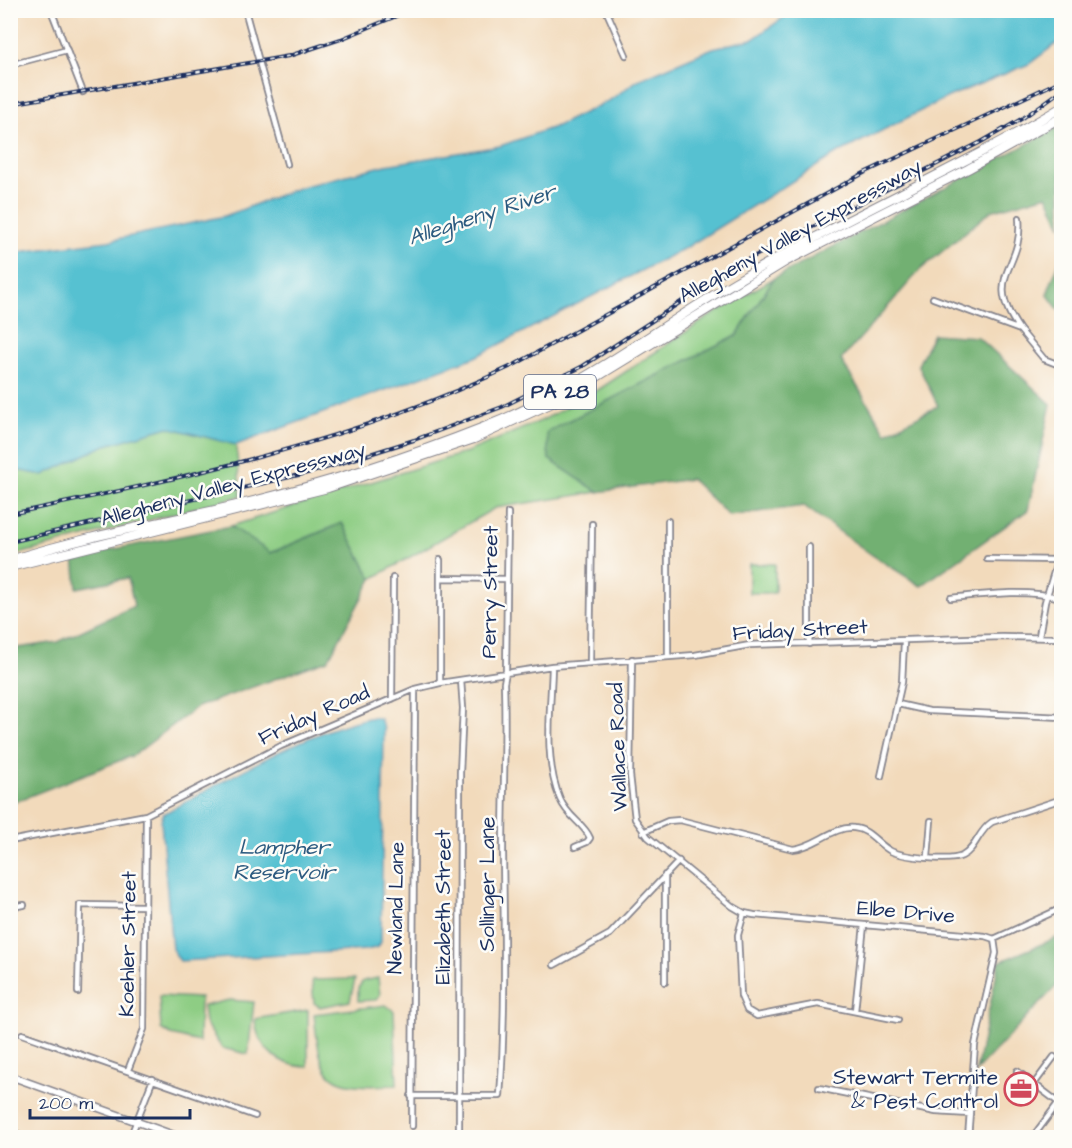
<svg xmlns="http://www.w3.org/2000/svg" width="1072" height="1148" viewBox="0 0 1072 1148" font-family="'Architects Daughter',sans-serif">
<rect width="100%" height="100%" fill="#fdfcf7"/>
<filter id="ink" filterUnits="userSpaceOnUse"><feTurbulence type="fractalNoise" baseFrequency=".0167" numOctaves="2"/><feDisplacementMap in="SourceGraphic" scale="12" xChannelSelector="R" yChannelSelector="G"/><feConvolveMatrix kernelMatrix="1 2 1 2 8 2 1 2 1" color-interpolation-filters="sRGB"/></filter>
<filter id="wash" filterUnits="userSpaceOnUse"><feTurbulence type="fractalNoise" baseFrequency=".008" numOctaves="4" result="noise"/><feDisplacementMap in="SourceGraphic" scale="24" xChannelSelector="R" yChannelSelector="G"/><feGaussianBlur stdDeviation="1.35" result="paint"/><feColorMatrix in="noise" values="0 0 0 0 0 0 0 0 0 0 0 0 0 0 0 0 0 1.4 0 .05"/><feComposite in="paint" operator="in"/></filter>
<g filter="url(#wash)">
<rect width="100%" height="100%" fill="#f2dabb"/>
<!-- green -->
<path fill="#8ecd84" stroke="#547e71" stroke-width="1.5" d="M774 278 737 335 547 432 549 459 598 492 495 508 372 579 342 523 270 553 231 526 467 452 543 420 598 390 707 318Z
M168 427 236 445 241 496 11 556V469L43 475 103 446Z
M749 564H775V593H749Z
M378 978 380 995 376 1000 358 1001V988L363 981Z
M355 979 350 1001 320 1007 314 1003 312 980Z
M159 996 200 998 199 1042 171 1035 161 1029Z
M229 1000 254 1002 248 1054 222 1048 205 1023 203 1006Z
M386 1005 394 1011 397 1085C327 1088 321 1084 314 1014Z
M308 1010V1067C279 1066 257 1049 255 1019Z"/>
<!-- forest -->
<path fill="#72b072" stroke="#467068" stroke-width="1.5" d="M1061 126V226L1047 195 991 211 920 270 841 360 886 433 938 406 918 365 933 334 978 337 1051 404 1028 510 921 586 872 555 804 506 729 516 691 479 598 492 549 459 547 432 737 335 774 278Z
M1061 257V313L1047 294Z
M342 523 372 579 328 660 197 707 134 755 12 803 11 649 58 642 134 606 128 578 77 588 74 557 231 526 271 553Z
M1061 936V981L976 1071 999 962Z"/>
<!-- water -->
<path fill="#56c1d1" stroke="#387898" stroke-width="1.5" d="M793 11H1061V40L1029 64 948 97 836 154 687 247 475 357 236 445 168 427 103 446 43 475 11 469V253L108 241 225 216 301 187 386 165 500 146 557 126 610 100 638 80 713 48 753 39Z
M373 717 380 719 384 729 381 942 378 947 367 950 180 961 172 949 161 822 163 814C228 780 302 732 373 717Z"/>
</g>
<g filter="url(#ink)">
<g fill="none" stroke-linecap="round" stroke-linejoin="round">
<!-- street casing -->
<g stroke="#86848c" stroke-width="8">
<path id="street" d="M51 10 83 92
M245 10 287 164
M606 10 626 55
M10 65 67 50
M1019 218C1024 270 981 275 1020 330
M933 298 1020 330 1044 359 1062 366
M809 547V644
M987 559 1058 560
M441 578 507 579
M951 598C989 594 1024 589 1062 598
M1039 636 1045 602 1062 546
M668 657V521
M632 659 630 775 635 819 648 837 732 906 744 913 754 915 985 936 994 939 996 953 975 1045 968 1138
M590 662 592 524
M552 666C551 709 543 758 560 799 568 818 584 823 590 838L587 842 575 847
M440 683V560
M392 699 393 578
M898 704 929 711 1062 717
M881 776 902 682 904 642
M643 832 668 821 680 820 793 849C815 847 833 826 854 828 869 829 877 843 889 850 900 857 950 862 962 856 976 849 978 831 992 822L1062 799
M10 841 146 815 281 746 415 689 440 683 552 666 695 655 750 645 1002 637 1062 638
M928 857 931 821
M665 875V982
M10 907 24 905
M744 913 738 935 741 996 747 1010 757 1016 818 1004 898 1020
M994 939 1062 908
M554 965 610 934 679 861
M78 992 80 905 145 906
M855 1011 864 925
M22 1034 255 1116
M128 1070 144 1029 146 815
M1017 1071 1062 1105
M1034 1084 1054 1057
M819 1088 936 1112 970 1114
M411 1096H500C506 1015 504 934 503 853 503 796 506 740 504 683L506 672 508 513
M412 1126 415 689
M10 1131 27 1138
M459 1134 460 773 463 708 461 680
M130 1138 153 1079
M1032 1138 1062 1098"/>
</g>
<!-- secondary casing -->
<g stroke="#86848c" stroke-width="9">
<path id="secondary" d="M10 1076 182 1138
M792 1138H798"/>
</g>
<!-- highway casing -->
<g stroke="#86848c" stroke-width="10">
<path id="highway" d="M10 560C86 536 165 522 241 504 324 484 406 458 484 427 575 392 651 332 735 282 841 219 955 171 1062 107
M10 567 328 488 474 439 561 399 785 262 968 169 1062 117"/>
</g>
<!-- street -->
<use href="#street" stroke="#fff" stroke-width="4.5"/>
<!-- secondary -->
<use href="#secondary" stroke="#fff" stroke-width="6"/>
<!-- highway -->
<use href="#highway" stroke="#fff" stroke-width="8"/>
<!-- rail casing -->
<g stroke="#1b2f5e" stroke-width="4">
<path id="rail" d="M10 104 289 56 341 39 411 10
M10 514C184 478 353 442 514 365L864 173 1062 80
M10 542 316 471 414 440 502 407 583 366 739 264 981 142 1023 118 1062 90"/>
</g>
<!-- rail -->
<use href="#rail" stroke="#fdfcf7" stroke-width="1.5" stroke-dasharray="4.5" stroke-linecap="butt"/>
</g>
</g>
<!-- icons -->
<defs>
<g id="office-ring" transform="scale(1.725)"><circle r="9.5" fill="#fdfcf7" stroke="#d1495b" stroke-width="1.5"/><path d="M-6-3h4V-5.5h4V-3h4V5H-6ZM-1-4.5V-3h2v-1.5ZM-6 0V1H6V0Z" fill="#d1495b"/></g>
</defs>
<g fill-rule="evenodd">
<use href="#office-ring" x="1021" y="1089"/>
</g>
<g text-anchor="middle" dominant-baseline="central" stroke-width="5" stroke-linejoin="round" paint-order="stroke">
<!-- shield labels -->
<rect fill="#fdfcf7" stroke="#5f6c8c" stroke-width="1.5" x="524" y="375" width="72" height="34" rx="4.5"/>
<g font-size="20" font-weight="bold" fill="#1b2f5e">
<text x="560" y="392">PA 28</text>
</g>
<!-- street labels -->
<g font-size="21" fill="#1b2f5e" stroke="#fdfcf7">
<text transform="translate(800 231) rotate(-29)">Allegheny Valley Expressway</text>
<text transform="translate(233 484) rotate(-15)">Allegheny Valley Expressway</text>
<text transform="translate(490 592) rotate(-89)">Perry Street</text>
<text transform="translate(800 630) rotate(-3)">Friday Street</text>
<text transform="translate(314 715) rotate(-24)">Friday Road</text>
<text transform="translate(618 747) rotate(-92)">Wallace Road</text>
<text transform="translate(487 884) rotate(-90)">Sollinger Lane</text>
<text transform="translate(443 907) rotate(-90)">Elizabeth Street</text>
<text transform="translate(396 908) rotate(-89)">Newland Lane</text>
<text transform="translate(906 912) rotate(5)">Elbe Drive</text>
<text transform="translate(128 944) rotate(-89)">Koehler Street</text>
</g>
<!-- poi labels -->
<g font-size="21" fill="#1b2f5e" stroke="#fdfcf7" text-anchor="end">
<text x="998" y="1077">Stewart Termite<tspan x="998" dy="24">&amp; Pest Control</tspan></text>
</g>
<!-- water labels -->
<g font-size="22" font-style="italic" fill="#2d5b80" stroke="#fdfcf7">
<text transform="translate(482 215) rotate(-18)">Allegheny River</text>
<text x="284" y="847">Lampher<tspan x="284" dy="25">Reservoir</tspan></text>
</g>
</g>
<!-- margin -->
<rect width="1072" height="1148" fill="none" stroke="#fdfcf7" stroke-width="36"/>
<!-- scale -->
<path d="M30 1109v9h160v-9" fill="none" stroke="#1b2f5e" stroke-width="3"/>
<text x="39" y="1109" font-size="18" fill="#1b2f5e" stroke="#fdfcf7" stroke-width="4.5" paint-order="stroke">200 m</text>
</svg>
